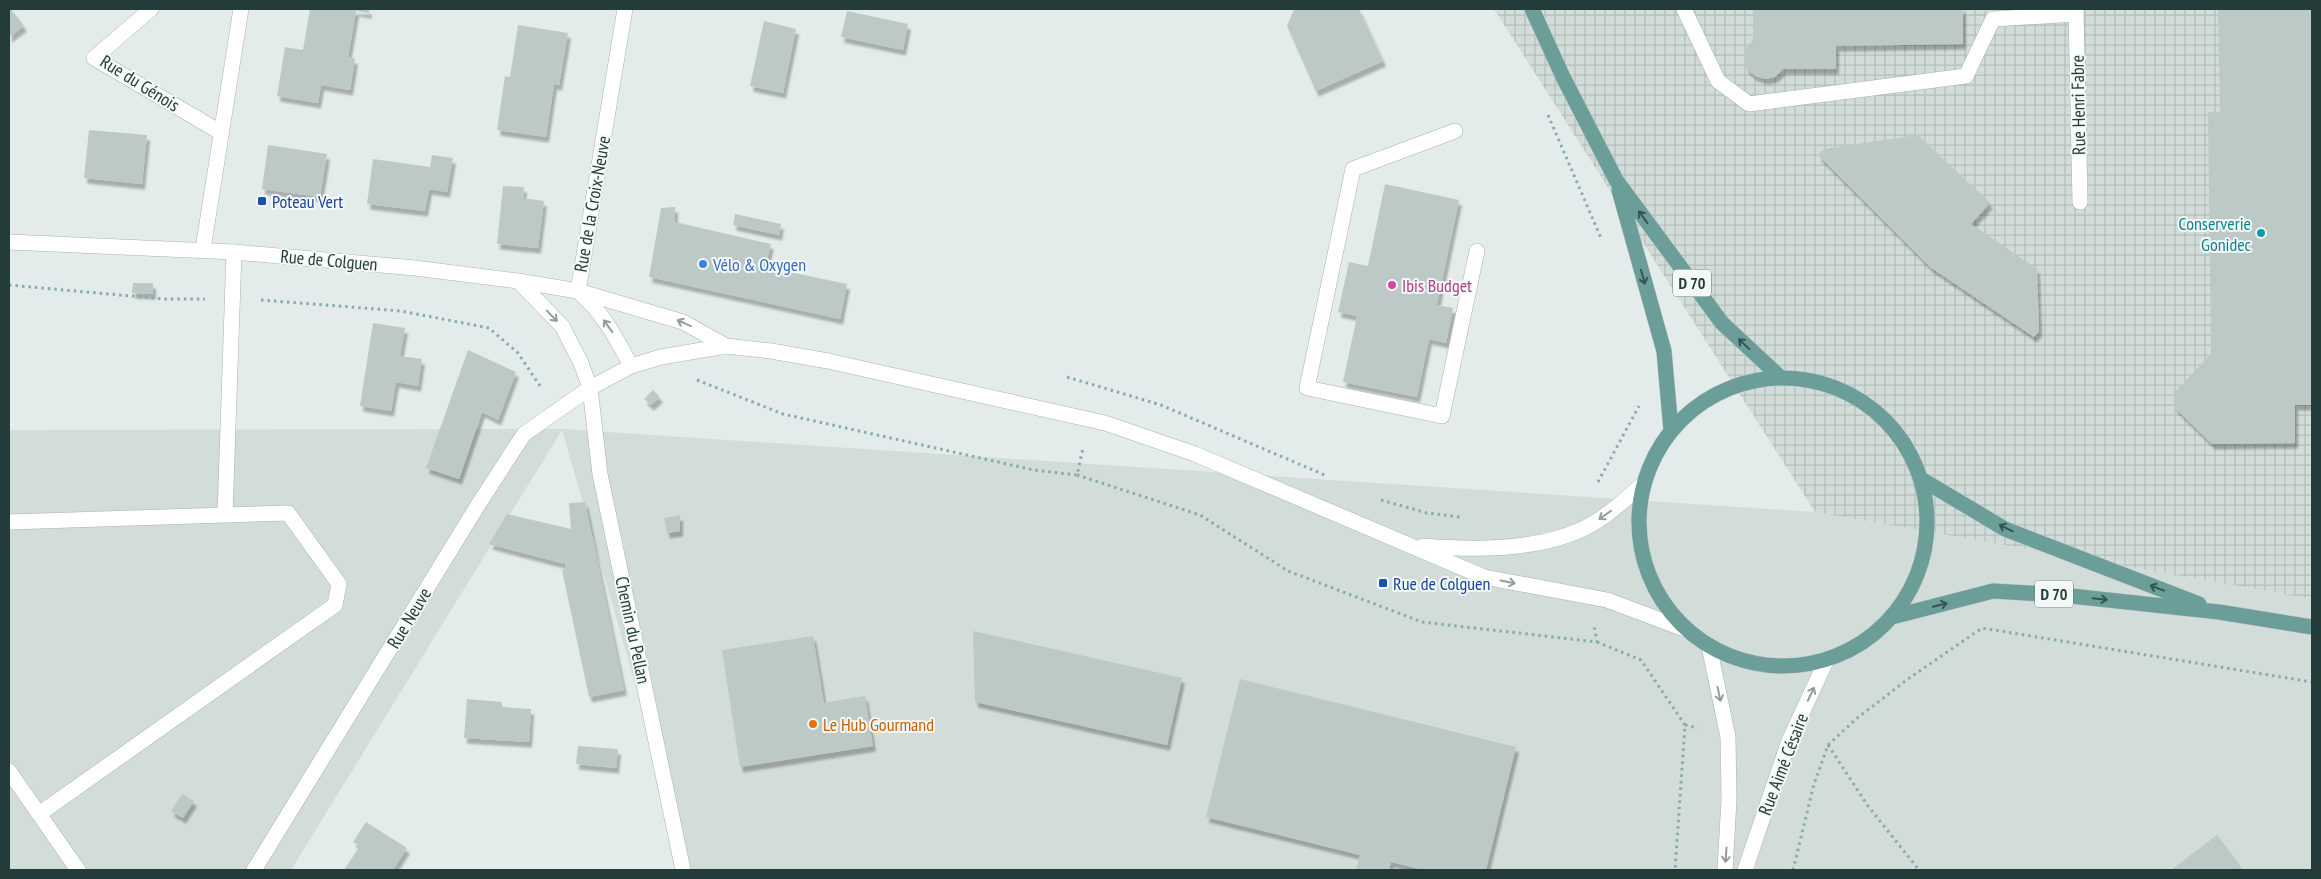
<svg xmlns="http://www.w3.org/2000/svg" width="2321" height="879" viewBox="0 0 2321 879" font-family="'PT Sans Narrow',sans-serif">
<defs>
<pattern id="industrial-grid" width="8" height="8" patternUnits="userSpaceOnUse" patternTransform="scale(1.25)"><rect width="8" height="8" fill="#d2dcd9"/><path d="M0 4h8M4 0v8" fill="none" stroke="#b4bebb"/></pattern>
<filter id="shadow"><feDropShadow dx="3" dy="5.5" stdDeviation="1" flood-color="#0004"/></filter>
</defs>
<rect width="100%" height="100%" fill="#e3ecea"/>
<!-- built -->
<path fill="#d2dcd9" d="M562 429 1815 512 2312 599V870H689L562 430 291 870H9V430Z"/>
<!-- industrial -->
<path fill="url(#industrial-grid)" d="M1494 9H2312V599L1815 512Z"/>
<!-- building -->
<path fill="#bcc9c6" filter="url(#shadow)" d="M9 9H11L24 26 9 37Z
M310 9H369V13L356 11 348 57 355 59 350 90 321 85 318 103 277 96 285 47 303 50Z
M1294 9H1359L1383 61 1316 91 1287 26Z
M1753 9H1963V44L1836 46V69H1783L1775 77 1765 79 1755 76 1746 68 1744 58 1746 49 1753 40Z
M2218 9H2312V405H2295V443L2212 444 2174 407V393L2211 354 2208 112H2220Z
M847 11 908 24 903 50 841 37Z
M764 21 796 29 783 93 750 86Z
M518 25 568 33 559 85 554 84 546 137 497 130 505 76 510 77Z
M89 130 147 135 142 184 84 178Z
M1918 135 1990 203 1971 224 2037 269 2039 331 2034 337 1930 267 1818 155 1824 149Z
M268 145 327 154 320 197 262 189Z
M432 155 453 158 447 192 429 189 425 211 367 204 373 159 430 167Z
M1385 184 1459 200 1437 305 1453 308 1446 343 1429 339 1417 397 1343 382 1357 316 1338 312 1349 262 1368 266Z
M503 186 524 187 523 198 544 201 538 248 497 244Z
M675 207V222L771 244 765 267 847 284 840 319 649 277 661 208Z
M735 214 781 224 779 235 733 225Z
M133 283H153V294L132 293Z
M373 323 405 328 400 356 422 359 418 386 396 382 391 411 360 406Z
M468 350 516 372 498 420 482 412 459 479 426 468Z
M653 390 660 397 651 405 644 399Z
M585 502 624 690 589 697 562 570 566 569 565 564 489 544 507 514 571 529 569 503Z
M680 515V531L667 533 664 518Z
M973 631 1182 678 1167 745 975 702Z
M813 636 824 703 865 696 873 746 740 767 722 650Z
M1240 679 1516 747 1486 870H1424L1391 862 1389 870H1356L1360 855 1206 817Z
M467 699 502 702V707L531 709 529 742 464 738Z
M578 746 618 749 616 768 576 764Z
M182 794 194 801 183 818 171 811Z
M366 822 407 848 393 870H344L360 846 353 842Z
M2217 835 2243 870H2171Z"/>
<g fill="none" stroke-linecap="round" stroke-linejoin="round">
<!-- lane casing -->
<g stroke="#a6b4b1" stroke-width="16">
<path id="lane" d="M1684 9 1718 81 1749 104 1966 76 1993 19 2076 14
M225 515 234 252
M9 522 288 513 339 584 335 605 39 814
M9 771 78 870"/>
</g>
<!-- street casing -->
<g stroke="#a6b4b1" stroke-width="16">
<path id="street" d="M151 9 94 58 220 132
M2076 9 2080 202
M1455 131 1353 169 1307 388 1442 416 1477 251
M9 242 234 252 415 268 518 281 578 291 683 322 726 346
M203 249 241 9
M518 281 562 326 581 363 590 388 600 474 683 870
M578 291 625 9
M581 294C604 314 617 340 631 366
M1423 546C1472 550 1532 551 1578 531 1603 521 1623 501 1643 484
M1709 646 1728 737 1729 799 1725 870
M254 870 478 505 524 434 590 388 631 366 661 357 726 346 771 351 828 361 1105 423 1195 454 1484 577 1607 600 1687 630
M1745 870 1789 741 1826 661"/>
</g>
<!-- primary casing -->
<g stroke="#c2c8c8" stroke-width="16">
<path id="primary" d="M1532 9 1563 77 1616 180 1722 323 1780 377
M1619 190 1664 351 1671 430
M1639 522a144 144 0 1 1 288 0a144 144 0 1 1-288 0Z
M1921 479 2005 529 2199 604
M1892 617 1993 591 2062 595 2219 612 2312 627"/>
</g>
<!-- path -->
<path stroke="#87ada7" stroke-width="3" stroke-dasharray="2.5 4" stroke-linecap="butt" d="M1548 115 1601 238
M9 285 164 299H205
M261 300 401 311 489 328 518 353 542 389
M1067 377 1161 405 1327 476
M697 380 783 414 1034 470 1077 475 1083 448
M1077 475 1200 515 1288 571 1422 622 1597 642 1594 625
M1598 482 1639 406
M1381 500 1427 513 1460 517
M1597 642 1641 660 1685 725 1675 870
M1685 725 1698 728
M1828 745 1868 806 1919 870
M1793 870 1814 784 1828 745 1856 719 1908 679 1982 628 2312 682"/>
<!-- lane -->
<use href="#lane" stroke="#fff" stroke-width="15"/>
<!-- street -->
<use href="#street" stroke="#fff" stroke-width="15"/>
<!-- primary -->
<use href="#primary" stroke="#6c9e99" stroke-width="15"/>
</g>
<!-- one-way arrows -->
<defs><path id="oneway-shaft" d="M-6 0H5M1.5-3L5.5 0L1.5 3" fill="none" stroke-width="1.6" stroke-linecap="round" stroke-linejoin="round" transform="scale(1.25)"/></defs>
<g stroke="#365451">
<use href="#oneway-shaft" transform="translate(1643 217) rotate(-126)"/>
<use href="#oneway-shaft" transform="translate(1643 277) rotate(74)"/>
<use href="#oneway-shaft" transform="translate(1744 344) rotate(-137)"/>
<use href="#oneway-shaft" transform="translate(2006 528) rotate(-154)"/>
<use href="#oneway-shaft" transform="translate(2157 588) rotate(-159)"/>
<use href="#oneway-shaft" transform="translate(2100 599) rotate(6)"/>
<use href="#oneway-shaft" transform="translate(1940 605) rotate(-14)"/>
</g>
<g stroke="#929e9c">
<use href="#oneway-shaft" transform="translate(552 316) rotate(46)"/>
<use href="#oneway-shaft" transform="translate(684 323) rotate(-156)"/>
<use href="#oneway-shaft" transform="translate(608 326) rotate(-125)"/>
<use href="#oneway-shaft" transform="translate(1605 515) rotate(145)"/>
<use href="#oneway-shaft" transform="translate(1508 582) rotate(11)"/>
<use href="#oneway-shaft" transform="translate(1719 694) rotate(78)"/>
<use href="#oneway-shaft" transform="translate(1811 694) rotate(-65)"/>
<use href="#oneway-shaft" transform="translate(1726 855) rotate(94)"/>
</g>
<!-- markers -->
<g fill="#1a4fb4" stroke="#f4f9f7" stroke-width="2">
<rect x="257" y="196" width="10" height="10" rx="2.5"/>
<rect x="1378" y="578" width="10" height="10" rx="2.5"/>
</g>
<circle fill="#0f9aa8" stroke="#f4f9f7" stroke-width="2" cx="2261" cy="233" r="5"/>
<circle fill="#3f7fe0" stroke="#f4f9f7" stroke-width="2" cx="703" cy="264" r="5"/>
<circle fill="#d1479c" stroke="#f4f9f7" stroke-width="2" cx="1392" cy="285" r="5"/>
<circle fill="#e8710a" stroke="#f4f9f7" stroke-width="2" cx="813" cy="724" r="5"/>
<g text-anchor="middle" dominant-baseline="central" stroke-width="4" stroke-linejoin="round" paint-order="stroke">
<!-- shield labels -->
<g fill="#f4f9f7" stroke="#627572" stroke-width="1">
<rect x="1673" y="269.5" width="38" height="27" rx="4"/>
<rect x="2035" y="580.5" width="38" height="27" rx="4"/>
</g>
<g font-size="16" font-weight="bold" fill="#243c39">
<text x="1692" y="283">D 70</text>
<text x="2054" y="594">D 70</text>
</g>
<!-- street labels -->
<g font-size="18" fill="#243c39" stroke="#f4f9f7">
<text transform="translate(140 83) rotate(32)">Rue du Génois</text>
<text transform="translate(2078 105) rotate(-91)">Rue Henri Fabre</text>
<text transform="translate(592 204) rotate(-80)">Rue de la Croix-Neuve</text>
<text transform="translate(329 260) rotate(5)">Rue de Colguen</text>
<text transform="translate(409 618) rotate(-59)">Rue Neuve</text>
<text transform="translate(633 630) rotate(78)">Chemin du Pellan</text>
<text transform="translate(1783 764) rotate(-69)">Rue Aimé Césaire</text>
</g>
<!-- transit labels -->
<g font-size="18" fill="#164399" stroke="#f4f9f7" text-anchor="start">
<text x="272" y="201">Poteau Vert</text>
<text x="1393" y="583">Rue de Colguen</text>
</g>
<!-- culture labels -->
<g font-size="18" fill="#0d838f" stroke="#f4f9f7" text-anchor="end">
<text x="2251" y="223">Conserverie<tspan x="2251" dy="21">Gonidec</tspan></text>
</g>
<!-- shop labels -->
<g font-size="18" fill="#366cbe" stroke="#f4f9f7" text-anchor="start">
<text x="713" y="264">Vélo &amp; Oxygen</text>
</g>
<!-- hotel labels -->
<g font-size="18" fill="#b23c85" stroke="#f4f9f7" text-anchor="start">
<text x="1402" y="285">Ibis Budget</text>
</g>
<!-- food labels -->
<g font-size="18" fill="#c56008" stroke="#f4f9f7" text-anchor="start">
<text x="823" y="724">Le Hub Gourmand</text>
</g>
</g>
<!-- border -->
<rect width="2321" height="879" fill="none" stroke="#243c39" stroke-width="20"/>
</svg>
